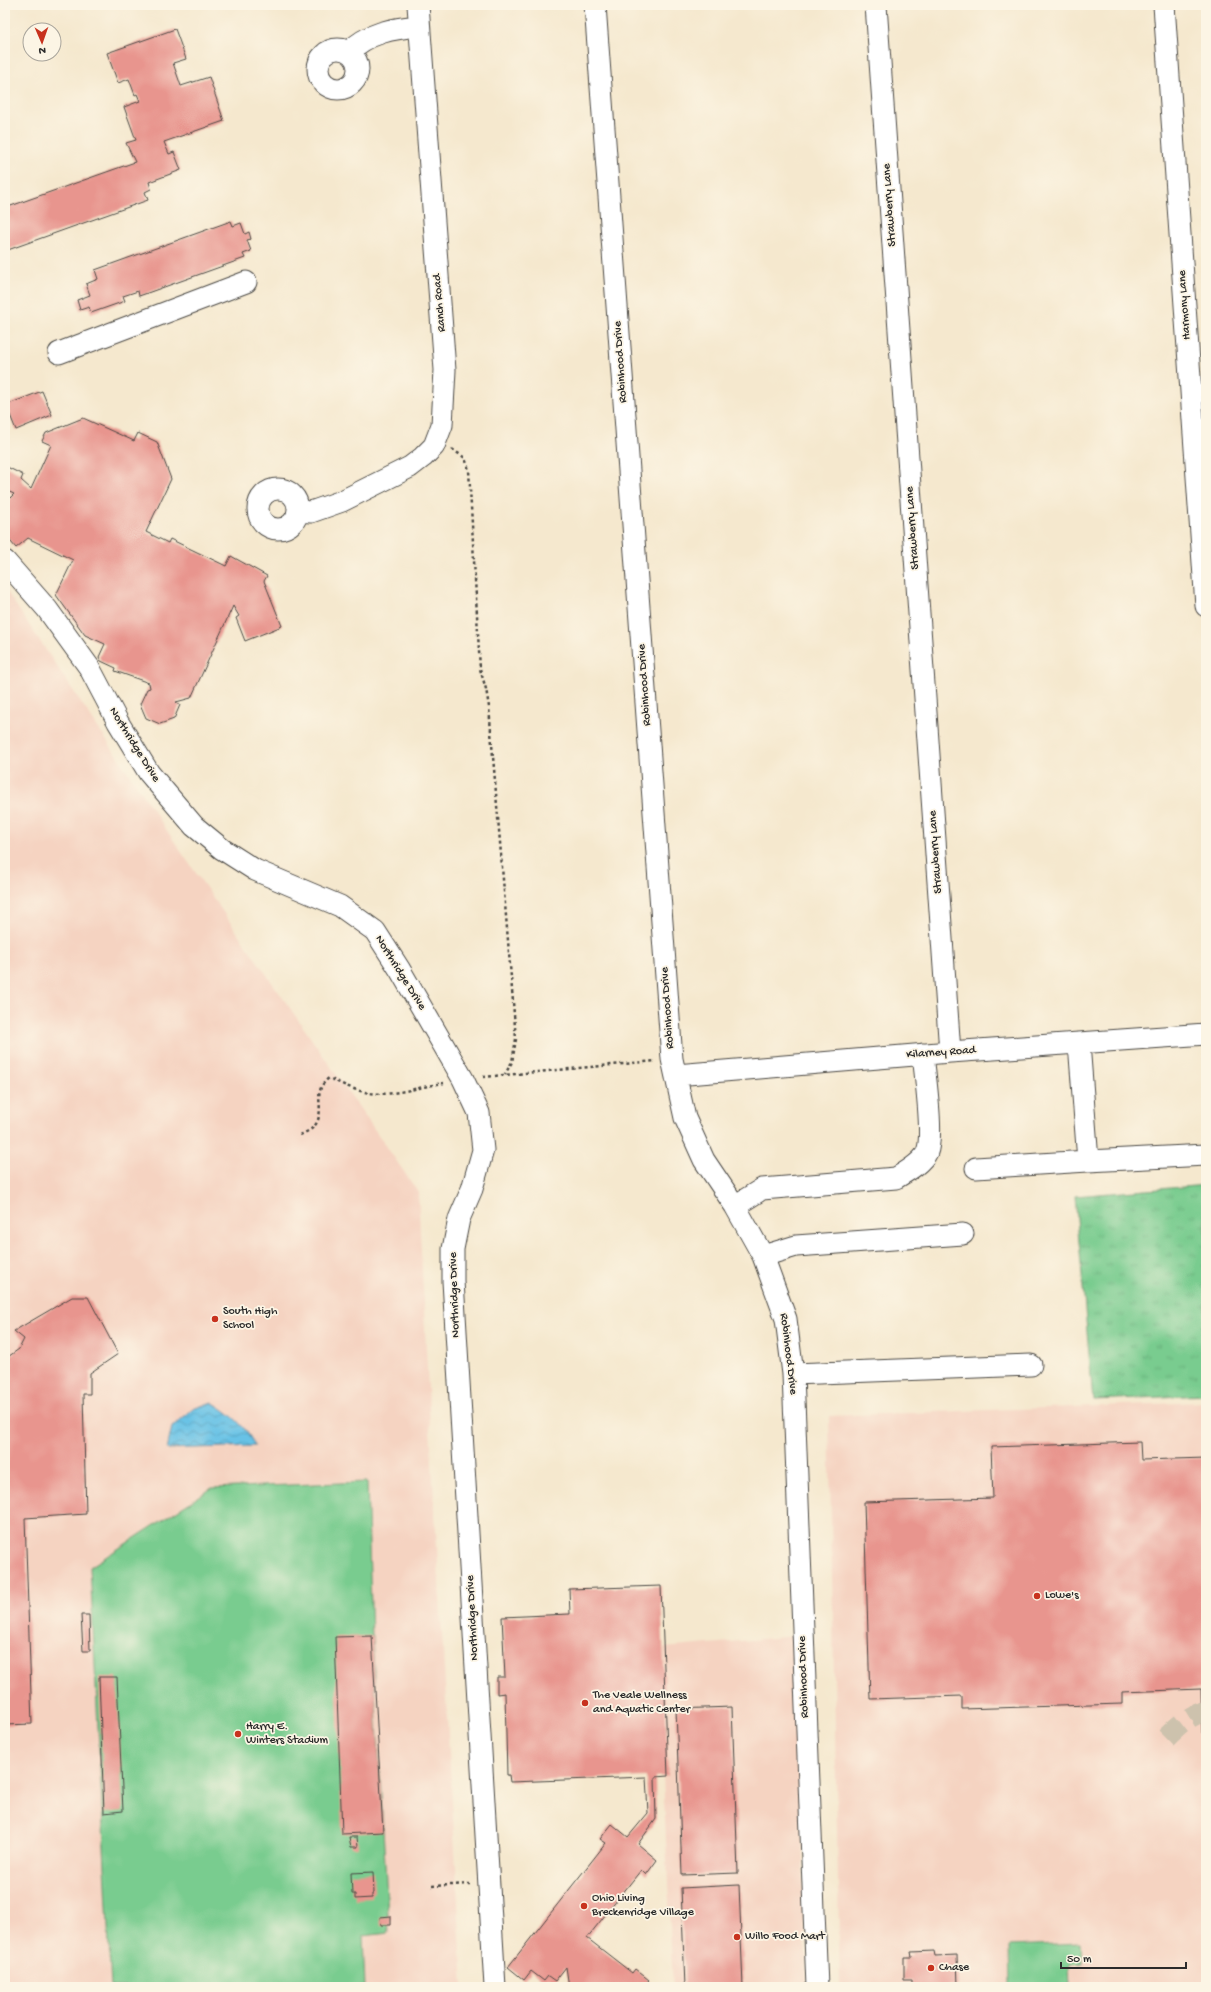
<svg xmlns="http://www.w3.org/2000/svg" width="1211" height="1992" viewBox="0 0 1211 1992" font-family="'Gochi Hand',sans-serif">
<defs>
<pattern id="park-tufts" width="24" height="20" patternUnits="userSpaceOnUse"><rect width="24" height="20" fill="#79cc8f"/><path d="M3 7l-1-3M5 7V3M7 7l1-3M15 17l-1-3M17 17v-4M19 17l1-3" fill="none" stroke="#69af7c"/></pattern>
<pattern id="water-waves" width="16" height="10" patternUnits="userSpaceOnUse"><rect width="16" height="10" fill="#68c2e6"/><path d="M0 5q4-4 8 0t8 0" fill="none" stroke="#569ebb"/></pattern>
</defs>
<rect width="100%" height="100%" fill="#fcf5e5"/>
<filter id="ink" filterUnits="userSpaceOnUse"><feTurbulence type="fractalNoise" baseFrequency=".025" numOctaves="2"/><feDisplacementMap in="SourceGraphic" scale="8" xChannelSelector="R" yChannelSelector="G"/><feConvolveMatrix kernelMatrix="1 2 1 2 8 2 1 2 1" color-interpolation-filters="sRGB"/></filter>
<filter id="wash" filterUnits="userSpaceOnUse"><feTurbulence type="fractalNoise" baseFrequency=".012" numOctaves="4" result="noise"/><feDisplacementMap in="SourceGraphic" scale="16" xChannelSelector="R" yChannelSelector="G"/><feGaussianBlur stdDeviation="0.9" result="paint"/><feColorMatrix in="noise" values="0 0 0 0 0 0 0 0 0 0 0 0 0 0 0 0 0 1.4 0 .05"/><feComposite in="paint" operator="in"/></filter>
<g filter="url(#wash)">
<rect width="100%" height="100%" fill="#f5e8ce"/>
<!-- built -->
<path fill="#f5d3c1" d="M5 589 184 856 418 1192 431 1447 463 1987H5Z
M1206 1402V1987H840L829 1416Z
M796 1636 807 1987H673L663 1776H668L664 1648Z"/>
<!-- grass -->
<path fill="#79cc8f" stroke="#527c5d" d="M367 1482 372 1636 389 1933 363 1936 365 1987H111L90 1567 212 1488Z
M1081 1943 1082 1963 1069 1964 1070 1987H1010L1009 1946Z"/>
<!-- park -->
<path fill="url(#park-tufts)" stroke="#527c5d" d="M1206 1185V1395L1093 1400 1075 1196Z"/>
<!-- water -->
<path fill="url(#water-waves)" stroke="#4a7688" d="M212 1402C231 1414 246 1426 255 1446L167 1449 172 1427 193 1409Z"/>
<g id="blocks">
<!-- building -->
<path fill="#e8958e" d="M175 29 186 59 173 63 181 86 209 77 224 121 164 142 169 154 174 152 181 170 149 182 151 189 145 192 148 200 5 251V208L135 162 126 143 136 140 124 107 140 101 137 94 135 95 129 79 118 83 107 53Z
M231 221 233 226 241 223 245 234 249 232 251 239 247 240 251 251 243 254 245 258 139 296 138 291 123 296 125 301 91 313 89 307 80 310 77 300 90 295 86 284 98 279 95 270Z
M42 391 52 415 16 430 6 405Z
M83 418 134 441 138 433 157 442 171 479 146 532 168 543 170 539 226 566 231 556 267 576 264 581 282 626 245 641 236 618 239 616 233 606 191 698 176 702 180 705 174 719 160 724 146 718 140 704 147 689 150 688 149 683 115 671 116 668 101 661 99 657 105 644 85 635 56 595 73 560 28 538 16 548 5 535V503L14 494 5 490V466L23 475 21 480 31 489 51 445 42 441 46 433Z
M72 1297H88L118 1354 90 1373V1394H83L86 1514 25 1518 32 1724 5 1725V1359L19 1349 24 1339 14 1331Z
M1140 1442 1141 1460 1206 1458V1733H1202L1201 1689 1122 1692V1704L962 1709V1696L870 1699 864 1502 993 1498 991 1447Z
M661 1586 668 1776 655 1777 656 1819 638 1844 657 1860 646 1875 641 1870 587 1938 632 1973 635 1969 649 1980 645 1984 649 1987H569L566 1967 555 1981 548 1976 544 1981 531 1971 524 1980 508 1967 606 1843 600 1839 612 1824 628 1837 648 1813 646 1777 510 1782 509 1775H507L505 1693 497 1694V1677H505L502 1617 570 1614 569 1589Z
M81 1615H89L90 1651H83Z
M372 1636 383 1832 342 1834 335 1637Z
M99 1677H117L123 1811 104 1813Z
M732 1707 738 1873 682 1875 676 1709Z
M349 1837H357L358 1847H351Z
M373 1872 374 1893 372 1894V1898L355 1899V1894H352L351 1873Z
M739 1885 743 1987H685L681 1888Z
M391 1916V1925H381L380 1917Z
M934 1951 935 1956 957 1955 958 1987H912V1980H904V1957H912L911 1952Z"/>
</g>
</g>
<g filter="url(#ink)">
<use href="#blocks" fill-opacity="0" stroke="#494743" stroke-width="1"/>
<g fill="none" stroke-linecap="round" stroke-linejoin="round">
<!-- minor-tunnel -->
<path stroke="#cdc2ad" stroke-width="21" stroke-dasharray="21 10" stroke-linecap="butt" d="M1166 1738C1176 1728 1191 1713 1206 1712"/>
<!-- minor casing -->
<g stroke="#494743" stroke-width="23">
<path id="minor" d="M595 5 672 1059 685 1118 704 1160 735 1206 763 1256 786 1319 793 1374 817 1987
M876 5 950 1052
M1164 5 1206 606
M318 69a20 20 0 1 1 40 0a20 20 0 1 1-40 0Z
M349 52C367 33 394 28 419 26
M59 353 246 282
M258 509a20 20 0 1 1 40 0a20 20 0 1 1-40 0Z
M298 511 311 512 342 501 410 467 423 457 434 446 442 425 445 370 418 5
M5 561 47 609 89 667 118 722 149 773 194 826 222 849 255 870 340 906 375 931 400 970 463 1079 479 1113 483 1150 472 1189 459 1219 453 1249V1281L495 1987
M1079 1043 1088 1161 1206 1155
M676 1075 950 1052 1206 1034
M976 1168 1088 1161
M735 1206 762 1189 896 1178C906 1172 922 1163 927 1152 934 1135 925 1076 923 1054
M763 1256 796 1246 963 1234
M793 1374 1031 1365"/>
</g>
<!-- path -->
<path stroke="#494743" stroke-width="2.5" stroke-dasharray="3 3" stroke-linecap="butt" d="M452 449 465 458 469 470 480 669 486 689 489 707 516 1039 512 1062 505 1074
M483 1077 655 1061
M300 1135C306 1132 314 1129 317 1122 325 1106 311 1092 329 1078 342 1084 355 1091 370 1093 392 1097 422 1086 444 1083
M432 1886 470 1884"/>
<!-- minor -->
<use href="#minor" stroke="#fff" stroke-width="21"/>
</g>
</g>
<!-- markers -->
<g fill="#c8321e" stroke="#fcf5e5" stroke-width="1.5">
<circle cx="215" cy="1319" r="4"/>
<circle cx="1037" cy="1596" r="4"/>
<circle cx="585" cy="1703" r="4"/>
<circle cx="238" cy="1734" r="4"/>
<circle cx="584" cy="1906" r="4"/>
<circle cx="737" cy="1937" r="4"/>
<circle cx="931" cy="1968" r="4"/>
</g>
<g text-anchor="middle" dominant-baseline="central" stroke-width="3.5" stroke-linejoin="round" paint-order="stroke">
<!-- street labels -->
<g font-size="12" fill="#2b2b2b" stroke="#fcf5e5">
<text transform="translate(890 205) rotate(-94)">Strawberry Lane</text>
<text transform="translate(440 303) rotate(-95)">Ranch Road</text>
<text transform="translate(1185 305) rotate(-94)">Harmony Lane</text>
<text transform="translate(621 362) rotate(-94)">Robinhood Drive</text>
<text transform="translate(913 528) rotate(-94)">Strawberry Lane</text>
<text transform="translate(645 685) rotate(-94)">Robinhood Drive</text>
<text transform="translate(134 745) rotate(58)">Northridge Drive</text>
<text transform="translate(936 852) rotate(-94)">Strawberry Lane</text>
<text transform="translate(400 973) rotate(58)">Northridge Drive</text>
<text transform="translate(668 1008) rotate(-94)">Robinhood Drive</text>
<text transform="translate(941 1053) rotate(-4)">Kilarney Road</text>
<text transform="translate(455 1295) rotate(-92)">Northridge Drive</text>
<text transform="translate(788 1354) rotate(83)">Robinhood Drive</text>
<text transform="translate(473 1618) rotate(-93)">Northridge Drive</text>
<text transform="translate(804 1677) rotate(-92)">Robinhood Drive</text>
</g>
<!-- poi labels -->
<g font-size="12" fill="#2b2b2b" stroke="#fcf5e5" text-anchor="start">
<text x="223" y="1312">South High<tspan x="223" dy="14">School</tspan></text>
<text x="1045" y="1596">Lowe's</text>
<text x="593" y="1696">The Veale Wellness<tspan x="593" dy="14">and Aquatic Center</tspan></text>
<text x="246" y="1727">Harry E.<tspan x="246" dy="14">Winters Stadium</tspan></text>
<text x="592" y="1899">Ohio Living<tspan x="592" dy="14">Breckenridge Village</tspan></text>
<text x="745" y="1937">Willo Food Mart</text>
<text x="939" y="1968">Chase</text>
</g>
</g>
<!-- margin -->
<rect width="1211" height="1992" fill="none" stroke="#fcf5e5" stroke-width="20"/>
<!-- north arrow -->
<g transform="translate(42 42) rotate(178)"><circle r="19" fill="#fcf5e5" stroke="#a8a49b"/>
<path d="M0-3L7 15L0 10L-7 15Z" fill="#c8321e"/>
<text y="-6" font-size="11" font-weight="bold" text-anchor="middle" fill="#2b2b2b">N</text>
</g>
<!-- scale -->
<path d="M1061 1962v6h125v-6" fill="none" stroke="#2b2b2b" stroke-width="2"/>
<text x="1067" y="1962" font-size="12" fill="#2b2b2b" stroke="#fcf5e5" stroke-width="3" paint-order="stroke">50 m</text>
</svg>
